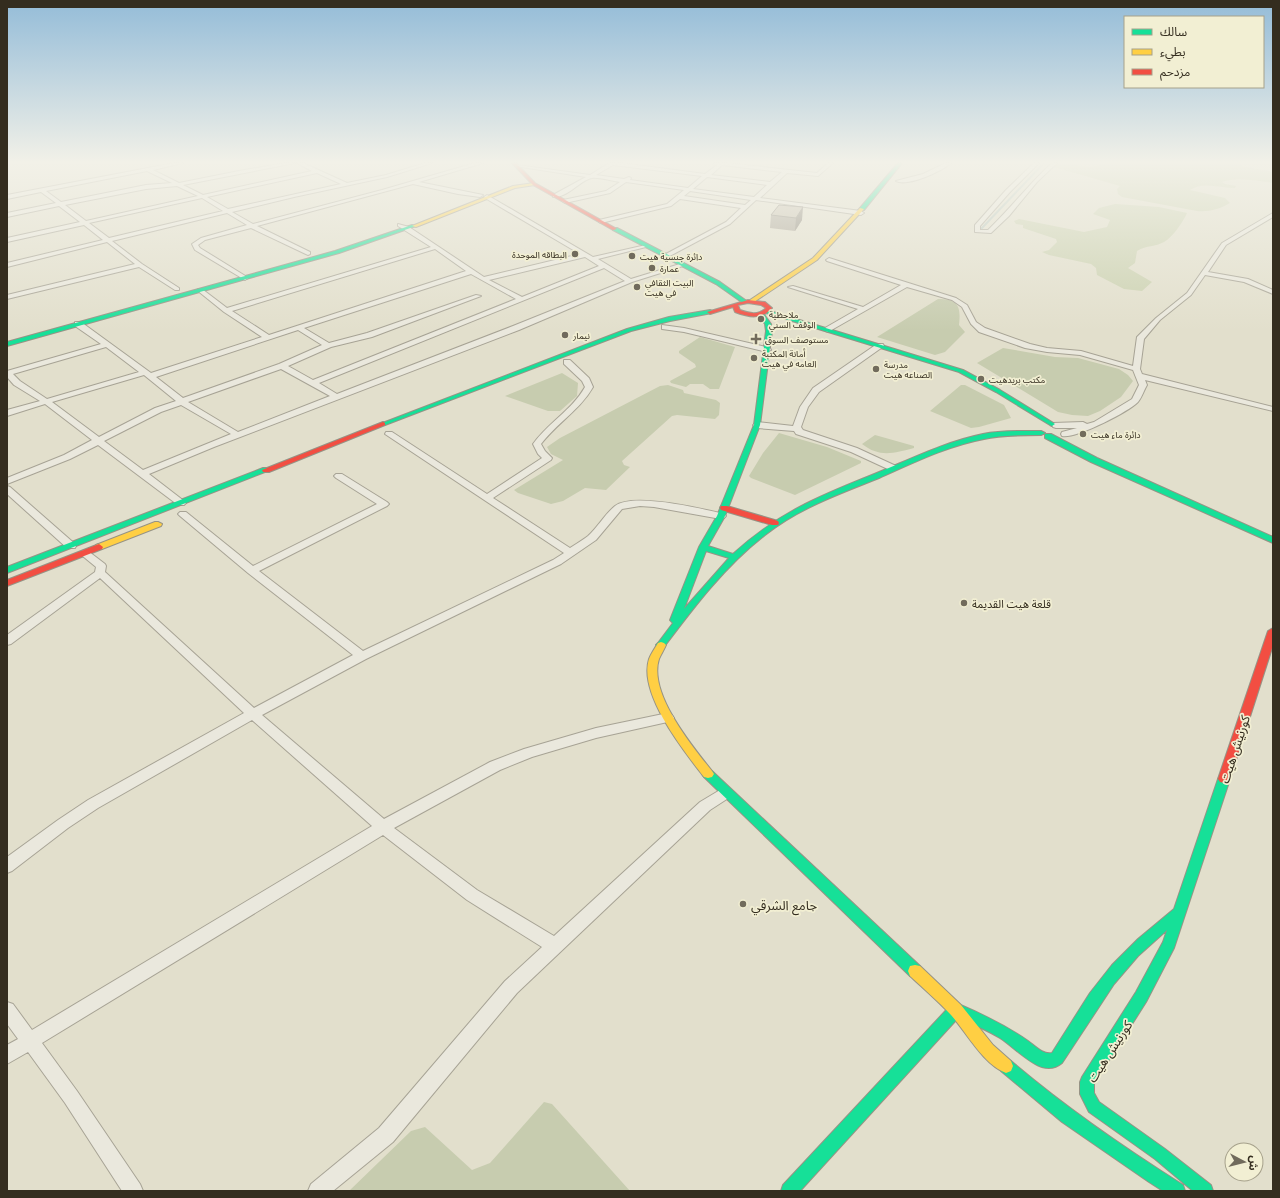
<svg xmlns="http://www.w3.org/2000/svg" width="1280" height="1198" viewBox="0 0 1280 1198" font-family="'Playfair Display','Noto Sans Arabic',serif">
<rect width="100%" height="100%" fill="#e2dfcc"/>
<!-- green -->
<path fill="#cbd1b0" d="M1057 163C1068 163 1079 166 1090 167 1095 167 1100 164 1106 163H1240L1241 166 1273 172V183C1257 181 1238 176 1222 182L1225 184 1236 186 1235 188C1221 188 1202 181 1190 190L1225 198 1230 203C1220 209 1209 212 1197 211L1122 197 1118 194 1117 189 1120 186 1054 167Z
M1115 204 1159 207 1187 213C1183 222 1172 238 1164 242 1155 247 1147 245 1137 251L1135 263 1128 268 1152 282 1142 291 1124 289 1097 275 1096 268 1091 264 1049 255 1042 252 1049 250 1057 242 1056 239 1023 228V225L1016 224 1014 221 1019 219 1084 232 1107 227 1110 220 1093 214 1099 208Z"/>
<!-- cemetery -->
<path fill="#c7ccaf" d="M938 299C959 299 961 307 959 325L965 332 945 352 935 355 877 337Z
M700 337 735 347 719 389H710L703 384H690L686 387 671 383 670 381 696 367 695 364 679 353V351Z
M1003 348 1055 357 1078 358 1119 369 1128 375 1133 381 1121 397 1100 411 1088 416 1072 415 1058 412 977 363Z
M562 373 578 383 577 396 560 411H548L505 396Z
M668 385 683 390 684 393 716 400 720 403 719 415 715 419 677 415 672 416 622 461 624 465 630 467 606 490 585 488 563 501 551 504 518 493 514 490 563 460 551 454 547 447 560 438 660 386Z
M961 385H965L1004 405 1011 418 979 427 971 428 930 411Z
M779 433 827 447 861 461V463L795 495 751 478 749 476 763 453Z
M875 435 914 446V448C894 453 880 458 862 444Z
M544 1102 552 1104 630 1191H349L411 1131 425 1127 472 1170 490 1163Z"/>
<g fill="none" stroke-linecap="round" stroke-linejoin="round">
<!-- stream -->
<path stroke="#b7c7bf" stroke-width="2" d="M981 229 1044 163"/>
<!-- street casing -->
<g stroke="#a7a395" stroke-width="2">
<path id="street" d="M174 163H183L153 170 179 183 239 171 285 163H295L183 185 203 195 312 171 297 163H303L347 183 386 175 425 163H432L387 177 294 197 232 212 253 224 382 190 475 163H483L419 182 483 195 480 197 458 194 413 184 257 226 310 252V254L308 255 251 228 205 240 198 245 200 248 247 277 248 278 245 280 195 250 192 244 201 238 247 225 227 213 112 241 142 264 179 288V290H175L139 267 7 299V295L135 264 107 242 7 267V263L103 240 84 225 7 242V238L80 222 59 206 7 217V213L56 203 41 192 7 199V195ZM147 171 172 183 146 185 61 202 46 191ZM317 173 341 184 228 209 207 197ZM177 186 198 196 86 221 65 205 146 189ZM202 198 223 211 109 238 89 223Z
M609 163H621L705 174 717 165 713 163H727L817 173 828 163H833L818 176 787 173 760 198 861 211 864 213 861 215 756 200 730 224 666 258 663 256 664 255 726 222 741 208 680 199 671 206 601 223 599 222V220L667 204 684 190 626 182 610 193 565 203 562 201 563 200 606 191 620 182C613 181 598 177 592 178 580 180 568 198 553 197V195L586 177 515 166 517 165 590 175ZM613 165 702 176 688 188 630 180 631 178 629 177 624 179 596 175ZM722 165 782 172 770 182 711 175ZM707 177 767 185 754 197 693 189ZM690 191 751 200 745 205 684 196Z
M946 163H951C942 171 908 187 896 181L923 174Z
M1034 163H1039L1010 192 980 226V230H988C1010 209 1029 184 1052 163H1057L1037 182 1009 216 991 233 975 232V225L1006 190Z
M487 195 593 257 646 245V247L598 259 631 279 683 263 686 265 632 282 519 330 214 447 149 474 184 501 186 503 184 505H178L98 445 70 459 7 484V478L64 455 92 440 45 404 7 416V410L40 401 14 385 7 377V371L101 344 75 326V322H81L151 373 262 337 224 312 198 291V289H202L227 308 431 247 398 226V224L409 227 484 277 580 254 485 198 484 197ZM435 249 466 271 269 335 232 311ZM585 257 599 266 522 297 489 280ZM604 268 625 281 513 326 337 394 319 383ZM471 274 516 299 313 380 288 366 331 347 372 337 481 296 476 295 367 333 329 343 304 328ZM298 330 322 345 279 364 183 398 156 377ZM106 347 139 372 47 399 20 381 13 374ZM281 369 330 396 238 432 188 402ZM144 375 176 401 155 408 99 437 52 402ZM181 405 231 434 143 470 104 441 161 412Z
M1273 213V217L1226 245 1208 272 1248 279 1273 290V294L1244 282 1205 275 1191 295 1160 320 1144 339 1140 369 1142 374 1273 407V411L1145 380 1147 385C1144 390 1142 397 1138 402 1128 412 1076 439 1062 436L1061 434 1062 432 1077 428H1056L1053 427 1052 425 1053 423 1083 422 1087 424 1094 422 1132 399 1139 385 1133 370 1080 355 1047 352 1025 348 979 332 971 324 962 307 952 300 907 287 828 332 824 330 825 328 858 309 788 287 793 286 863 307 901 285 827 261 826 260 829 258 956 298 967 305 976 322 985 328 1030 344 1047 348 1081 351 1133 366 1137 337 1156 318 1187 293 1222 243Z
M662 325 684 328 770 348 771 350 767 352 684 332 662 329Z
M877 344H883L884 346 819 392 808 407 801 427 803 430 857 448 896 466 898 468 896 470H890L851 452 796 434 794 431 757 428 753 425 757 422 793 426 800 407 813 388Z
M564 360H570L589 378 593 387C580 410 557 423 541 444L545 451 552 458 551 460 493 498 570 548C576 544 583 540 588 536 598 527 605 514 615 506 633 492 703 509 724 514L726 516 724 518 721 519 654 507 640 506 622 509 596 540 561 564 366 659 262 715 384 819 490 762 524 749 596 728 668 713 672 715 674 718 672 721 596 738 532 757 500 770 394 828 477 890 554 936 700 802 725 787 730 789 732 793 730 797 710 810 517 993 393 1142 333 1191H308L311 1184 379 1128 505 981 542 947 467 900 383 835 42 1043 77 1091 140 1184 143 1191H122L65 1103 28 1052 7 1064V1045L18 1039 7 1024V1002L13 1004 32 1030 372 826 252 720 98 808 68 828 12 871 7 873V857L58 820 88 800 244 713 100 578 11 644 7 645V635L95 572 96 567 79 553 84 550 88 551 105 564 106 566 105 572 254 708 353 655 248 573 180 516 178 514 180 512H186L253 566 377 504 336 478 334 476 336 474H342L387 502 389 504 387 506 259 571 363 651 553 560 564 553 385 434 386 432H392L487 494 542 458 538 454 533 444C548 423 572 410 585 387L582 381 564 364Z
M7 486 10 487 75 544 76 546 75 548H67L7 494Z"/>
</g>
<!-- fast casing -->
<g stroke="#969385" stroke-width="2">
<path id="fast" d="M898 163H902L864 210H860V208Z
M412 225 416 226 339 253 7 346V342L335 251Z
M613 228H617L720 282 748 302 743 303 716 284 613 230Z
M710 310 712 311V313L670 321 631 331 385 425H381L380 424 627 329 669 317Z
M766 311H770L963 370 1000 390 1055 424 1052 426 1050 425 996 392 959 372 766 313Z
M759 313H763L771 324 772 331 760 425 725 516 708 546 733 554C778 513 817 497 872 475 909 460 944 442 983 434 1002 430 1022 431 1041 431L1045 433 1041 435C1022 435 1002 435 984 439 947 446 913 463 879 478 839 494 799 508 765 535 725 566 694 607 664 647H658L656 645 658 643 673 623 670 620 699 547 717 516 754 425 766 331 765 324 758 314ZM706 551 729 558 684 609Z
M1045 434H1051L1097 458 1273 537V543L1091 462 1045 438Z
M263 468H269L270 470 7 573V567Z
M708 770 712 771 920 966 922 971 920 976 915 977 910 976 704 777 702 774 704 771Z
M1224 775 1228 776 1230 779 1174 948 1146 1002 1094 1084V1093L1099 1102 1165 1149 1211 1185 1213 1191H1193L1155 1159 1089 1112 1080 1094V1082L1082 1077 1136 992 1163 942 1167 930 1138 956 1114 984 1062 1063C1056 1068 1049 1069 1042 1067 1030 1064 1011 1045 1000 1038 987 1030 973 1024 958 1018L800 1191H781L783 1185 951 1005 956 1003C982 1014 1005 1025 1028 1041 1035 1046 1043 1055 1052 1053L1090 993 1112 965 1138 939 1174 909 1218 779 1220 776Z
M1006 1059 1011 1061C1065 1107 1123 1147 1183 1185L1185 1191H1163L1149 1182 1062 1122 1001 1071 999 1066 1001 1061Z"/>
</g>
<!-- slow casing -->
<g stroke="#969385" stroke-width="2">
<path id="slow" d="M534 183 535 185 515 188 416 227 412 226 513 186Z
M860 208 864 209 817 260 754 302H750V300L813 258Z
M155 522H158L162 524 161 526 102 549H96L95 547 96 545Z
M661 642 664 643 666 645C664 650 661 654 659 659 648 693 692 746 712 771L714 774 712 777 708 778 704 777C684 751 638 694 649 659 651 654 655 648 658 643Z
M915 965 920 966 961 1005 993 1045 1011 1061 1013 1066 1011 1071 1006 1073C983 1064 967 1033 951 1015 938 1001 924 989 910 976L908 971 910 966Z"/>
</g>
<!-- jam casing -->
<g stroke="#969385" stroke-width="2">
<path id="jam" d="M512 163H516L535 183 617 229 613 230 533 185Z
M748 300 765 302 772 308C762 320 748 317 735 312L733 307 710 314 707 312ZM748 303 761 305 766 308C758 316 749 313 740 310L738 305Z
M383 422 385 423V425L269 472H263L262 470Z
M721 506H727L778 521 779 523 778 525H772L721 510 720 508Z
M99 544 103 547 102 549 7 586V580Z
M1273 628V645L1230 779 1228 782 1224 783 1220 782 1218 779 1268 631Z"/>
</g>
<!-- street -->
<use href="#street" fill="#eae8dd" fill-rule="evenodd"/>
<!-- fast -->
<use href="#fast" fill="#16e098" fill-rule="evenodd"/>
<!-- slow -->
<use href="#slow" fill="#ffcf43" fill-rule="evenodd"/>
<!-- jam -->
<use href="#jam" fill="#f24e42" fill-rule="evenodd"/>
</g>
<!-- wall -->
<path fill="#a9a395" d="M779 205 802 220 795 231 770 228 771 215Z"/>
<!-- shaded-wall -->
<path fill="#8a8579" d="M803 207 802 220 795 231 796 218Z"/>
<!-- building -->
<path fill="#c5bead" stroke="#8a8579" d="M779 205 803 207 796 218 771 215Z"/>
<!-- sky -->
<linearGradient id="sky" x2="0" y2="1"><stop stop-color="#94bcd8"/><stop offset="0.49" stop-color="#f2f1e8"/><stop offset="1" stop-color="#f2f1e8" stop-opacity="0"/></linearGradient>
<rect width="1280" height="331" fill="url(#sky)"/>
<!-- markers -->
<g fill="#716b5c" stroke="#f2efd3" stroke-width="1.5">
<circle cx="575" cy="254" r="4"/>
<circle cx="632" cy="256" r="4"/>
<circle cx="652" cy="268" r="4"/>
<circle cx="637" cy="287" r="4"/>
<circle cx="761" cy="319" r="4"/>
<circle cx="565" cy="335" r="4"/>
<path d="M754 333h4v4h4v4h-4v4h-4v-4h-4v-4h4z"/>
<circle cx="754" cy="358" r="4"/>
<circle cx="876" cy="369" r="4"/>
<circle cx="981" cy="379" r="4"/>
<circle cx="1083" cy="434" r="4"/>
<circle cx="964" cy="603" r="4"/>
<circle cx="743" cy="904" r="4"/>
</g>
<g text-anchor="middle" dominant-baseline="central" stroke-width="3.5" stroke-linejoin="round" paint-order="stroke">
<!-- far-poi labels -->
<g font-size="9" fill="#342d1f" stroke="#f2efd3" text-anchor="start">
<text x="567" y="254" text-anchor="end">البطاقه الموحدة</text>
<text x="640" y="256">دائرة جنسية هيت</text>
<text x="660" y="268">عمارة</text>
<text x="645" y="282">البيت الثقافي<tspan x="645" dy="10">في هيت</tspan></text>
<text x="769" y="314">ملاحظية<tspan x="769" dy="10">الوقف السني</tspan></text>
<text x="573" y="335">نيمار</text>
<text x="765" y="339">مستوصف السوق</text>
<text x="762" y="353">أمانة المكتبة<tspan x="762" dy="10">العامه في هيت</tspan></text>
<text x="884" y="364">مدرسة<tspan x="884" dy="10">الصناعه هيت</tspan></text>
<text x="989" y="379">مكتب بريدهيت</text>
<text x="1091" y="434">دائرة ماء هيت</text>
</g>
<!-- poi labels -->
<g font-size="11" fill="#342d1f" stroke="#f2efd3" text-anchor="start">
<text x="972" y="603">قلعة هيت القديمة</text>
</g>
<!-- near-street labels -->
<g font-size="13" fill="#342d1f" stroke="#f2efd3">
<text transform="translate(1234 749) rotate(-72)">كورنيش هيت</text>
<text transform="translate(1109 1051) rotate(-57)">كورنيش هيت</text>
</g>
<!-- near-poi labels -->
<g font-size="13" fill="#342d1f" stroke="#f2efd3" text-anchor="start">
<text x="751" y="904">جامع الشرقي</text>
</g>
</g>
<!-- border -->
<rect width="1280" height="1198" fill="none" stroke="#342d1f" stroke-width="16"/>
<!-- legend -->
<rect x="1124" y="16" width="140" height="72" fill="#f2efd3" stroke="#a6a18b"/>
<rect x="1132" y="29" width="20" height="6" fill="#16e098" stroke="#a6a18b"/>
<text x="1160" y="36" font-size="12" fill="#342d1f">سالك</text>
<rect x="1132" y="49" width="20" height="6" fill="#ffcf43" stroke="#a6a18b"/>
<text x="1160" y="56" font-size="12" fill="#342d1f">بطيء</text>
<rect x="1132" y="69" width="20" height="6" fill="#f24e42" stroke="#a6a18b"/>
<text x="1160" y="76" font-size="12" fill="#342d1f">مزدحم</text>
<!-- north arrow -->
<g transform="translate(1244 1162) rotate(97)"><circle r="19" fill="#f2efd3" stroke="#a6a18b"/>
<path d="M0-3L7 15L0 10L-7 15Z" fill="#716b5c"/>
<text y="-6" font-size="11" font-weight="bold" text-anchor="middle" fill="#342d1f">ش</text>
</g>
</svg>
